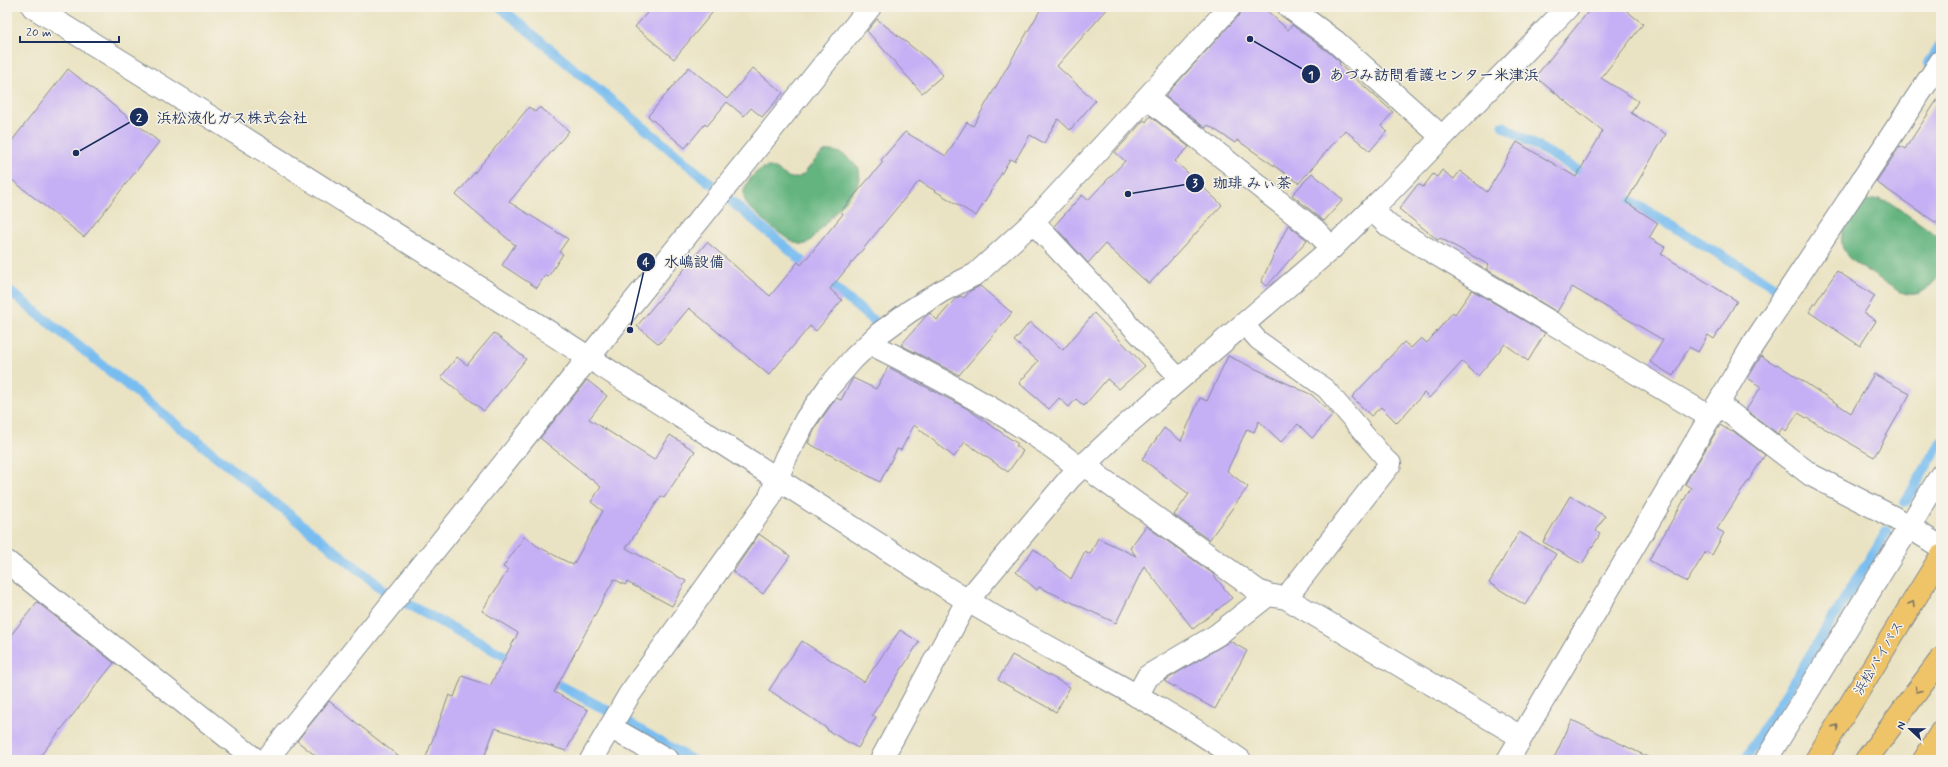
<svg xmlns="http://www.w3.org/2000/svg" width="1948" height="767" viewBox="0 0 1948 767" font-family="Mynerve,'Klee One',sans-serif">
<rect width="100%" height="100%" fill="#f7f3e8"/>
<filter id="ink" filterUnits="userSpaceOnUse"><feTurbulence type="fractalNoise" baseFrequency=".025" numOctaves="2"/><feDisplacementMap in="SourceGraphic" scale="8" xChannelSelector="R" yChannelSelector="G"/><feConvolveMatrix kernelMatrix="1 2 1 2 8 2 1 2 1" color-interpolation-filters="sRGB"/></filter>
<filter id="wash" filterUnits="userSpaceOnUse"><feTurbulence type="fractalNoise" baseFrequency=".012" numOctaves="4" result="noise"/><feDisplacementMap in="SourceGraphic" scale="16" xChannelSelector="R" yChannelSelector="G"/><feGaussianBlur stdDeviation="0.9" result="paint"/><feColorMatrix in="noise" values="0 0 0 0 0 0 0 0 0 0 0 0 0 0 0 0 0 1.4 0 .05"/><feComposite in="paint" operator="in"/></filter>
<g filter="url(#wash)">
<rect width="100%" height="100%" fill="#eae3c3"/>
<!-- forest -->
<path fill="#64b47f" stroke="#40726e" d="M826 151C842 150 848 157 859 169L860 179 855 189 813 238C811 240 808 243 806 244 792 249 759 215 748 206 745 201 743 197 744 191 746 181 759 166 770 167 781 169 787 182 799 177 808 172 814 158 826 151Z
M1879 199 1892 204 1941 238C1941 248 1944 263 1941 272 1939 277 1934 282 1930 286 1910 305 1893 287 1874 275 1865 269 1849 262 1844 251 1836 235 1849 210 1864 202 1868 200 1875 200 1879 199Z"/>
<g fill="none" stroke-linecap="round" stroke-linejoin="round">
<!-- stream -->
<path stroke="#79bdf0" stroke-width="10" d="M500 7 710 183
M1928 63 1941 43
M1503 126 1591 178
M1617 193 1778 289
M725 196 875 322
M7 289 389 594
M1905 502 1941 442
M400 600 516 662
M546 678 610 712
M623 720 692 760
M1745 760 1887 531"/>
</g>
<g id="blocks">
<!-- building -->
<path fill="#c6b0f5" d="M652 7H717L674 59 635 27Z
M1042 7H1109L1057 66 1095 101 1070 130 1058 119 1044 143 1030 135 1015 161 1010 159 976 216 919 181 830 289 842 300 816 331 810 326 769 375 689 308 659 344 637 326 707 242 770 296 798 262 801 265 843 214 841 211 883 162 881 160 905 132 946 156 967 122 973 126Z
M1245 7H1263L1288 30 1292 25 1327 51 1340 62 1339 64 1393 112 1381 126 1387 131 1370 151 1345 130 1299 183 1237 140 1235 143 1208 125 1205 128 1165 96 1239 15Z
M1592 7H1622L1643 24 1601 78 1638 101 1631 113 1666 134 1626 202 1658 223 1649 238 1665 247 1661 254 1737 301 1714 339 1708 335 1698 352 1689 347 1673 376 1650 362 1663 340 1572 287 1557 312 1486 269 1489 265 1440 238 1438 240 1399 209 1418 184 1423 187 1433 174 1437 177 1442 170 1454 179 1460 171 1487 192 1517 142 1576 177 1603 131 1535 77Z
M877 19 931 62 943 75 922 93 867 31Z
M689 67 727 99 753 68 783 93 762 117 751 108 744 116 727 102 707 126 705 124 685 148 648 116Z
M68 69 159 142 84 237 7 176V147Z
M1941 94V226L1876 182 1900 146 1905 149Z
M529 107 535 112 540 107 569 131 509 202 568 239 559 252 563 254 548 277 545 275 537 288 502 265 515 245 456 195Z
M1150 116 1189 147 1175 161 1222 205 1149 284 1105 244 1088 263 1054 226 1082 195 1088 200 1125 161 1115 152 1144 120 1146 122Z
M1312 173 1343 200 1324 221 1292 195Z
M1288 225 1307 240 1267 286 1261 282Z
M1837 271 1875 296 1864 313 1876 321 1860 346 1809 312Z
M980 286 1012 313 959 375 901 345 926 316 930 313 937 320 956 298 961 296 964 298 970 291Z
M1472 290 1545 333 1528 361 1505 344 1478 376 1462 362 1429 398 1424 393 1397 423 1381 407 1371 416 1352 397 1404 342 1411 348 1421 338 1427 343 1453 312 1455 314Z
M1094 313 1145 366 1119 389 1107 379 1084 406 1076 399 1069 407 1059 398 1049 409 1019 383 1038 361 1014 341 1030 322 1063 350Z
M494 333 526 359 484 411 441 377 457 357 467 365Z
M1228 356 1312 395 1333 415 1312 438 1298 424 1281 442 1259 421 1254 432 1247 429 1227 471 1248 487 1209 540 1174 515 1189 494 1142 459 1164 428 1181 441 1200 398 1207 401Z
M1761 356 1776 365 1777 364 1851 413 1874 374 1910 394 1874 457 1798 413 1786 431 1782 428 1778 434 1746 410 1761 387 1748 378Z
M888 367 966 408 1018 444 1016 446 1023 451 1008 472 965 442 954 457 914 425 901 450 897 449 880 482 808 443 817 425 836 398 841 400 853 378 876 389Z
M587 380 607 396 589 419 654 460 670 435 695 451 664 498 661 496 626 548 686 581 672 606 627 582 625 585 614 579 554 692 588 710 566 751 495 728 483 760H425L449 695 454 697 462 676 490 686 518 633 482 611 508 570 503 567 525 536 537 546 573 565 603 511 591 502 601 487 540 438Z
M1720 425 1732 432 1733 431 1765 455 1717 529 1724 533 1712 555 1706 551 1687 582 1649 560 1691 488 1685 484Z
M1570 496 1605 516 1596 531 1600 534 1582 564 1543 542Z
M1146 526 1212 573 1232 598 1193 629 1144 566 1116 623 1039 587 1037 590 1016 572 1034 549 1071 579 1085 551 1090 554 1098 538 1136 556 1130 548Z
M1519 532 1556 554 1525 605 1489 583Z
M759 534 790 556 763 594 733 572Z
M37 602 114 663 37 760H7V640Z
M900 630 919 642 872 715 876 717 858 748 827 730 828 729 769 690 802 641 864 682Z
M1230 641 1247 651 1215 709 1164 681Z
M1012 655 1070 687 1056 712 998 680Z
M329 701 403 760H321L297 741Z
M1572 720 1654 760H1553Z"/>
</g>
</g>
<g filter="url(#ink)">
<use href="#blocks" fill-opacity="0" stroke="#828990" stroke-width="1"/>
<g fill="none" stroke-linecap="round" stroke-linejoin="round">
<!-- service casing -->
<g stroke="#828990" stroke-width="21">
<path id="service" d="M1124 319 1180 379
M1244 324 1258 340 1326 389 1390 464"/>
</g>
<!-- minor casing -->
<g stroke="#828990" stroke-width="24">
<path id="minor" d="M1289 7 1335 41 1442 137
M1147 98 1315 230 1332 248
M1371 209 1389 226 1710 417
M1033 222 1124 319
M873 340 879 348C929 373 978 399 1025 429 1044 442 1063 453 1079 469
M1717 405 1730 413 1811 475 1893 517 1941 547
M1085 463 1098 476 1258 591 1268 595 1286 598 1521 737
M7 562 256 760
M1286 598 1390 464
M1137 696 1148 676 1217 635 1268 595
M610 727 668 760
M266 760 870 7
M591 760 629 695 769 499 786 457 806 419 828 388 853 359 880 333 910 311 942 291 976 274 1033 222 1230 7
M1508 760 1752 346 1941 61
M1766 760 1941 475"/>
</g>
<!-- tertiary casing -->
<g stroke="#828990" stroke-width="24">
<path id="tertiary" d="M33 7C340 195 641 392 944 586 1040 648 1146 693 1240 760
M881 760 967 601 1070 478 1124 427 1332 248 1387 194 1568 7"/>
</g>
<!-- trunk casing -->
<g stroke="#828990" stroke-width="24">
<path id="trunk" d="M1816 760 1941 556
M1866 760 1941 659
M1924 760 1941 732"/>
</g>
<!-- service -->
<use href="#service" stroke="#fff" stroke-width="19"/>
<!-- minor -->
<use href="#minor" stroke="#fff" stroke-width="22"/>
<!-- tertiary -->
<use href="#tertiary" stroke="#fff" stroke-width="22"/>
<!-- trunk -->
<use href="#trunk" stroke="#efc469" stroke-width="22"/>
</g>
<!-- one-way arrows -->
<defs><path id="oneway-chevron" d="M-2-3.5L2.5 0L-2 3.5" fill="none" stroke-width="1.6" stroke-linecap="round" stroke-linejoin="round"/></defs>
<g stroke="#7a7263">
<use href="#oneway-chevron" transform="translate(1912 604) rotate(-59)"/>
<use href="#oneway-chevron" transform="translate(1918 690) rotate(127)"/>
<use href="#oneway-chevron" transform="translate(1836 727) rotate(-58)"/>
</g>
</g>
<g text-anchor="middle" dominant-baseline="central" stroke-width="3" stroke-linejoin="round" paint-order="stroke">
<!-- street labels -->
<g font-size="14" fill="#1b2f5e" stroke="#f7f3e8">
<text transform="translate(1879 658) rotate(-59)">浜松バイパス</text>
</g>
</g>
<!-- callouts -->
<path fill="none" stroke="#1b2f5e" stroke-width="1.5" d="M1250 39L1311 74M76 153L139 117M1128 194L1195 183M630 330L646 262"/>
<g fill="#1b2f5e" stroke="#f7f3e8" stroke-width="1.5">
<circle cx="1250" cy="39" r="4"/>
<circle cx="76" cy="153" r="4"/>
<circle cx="1128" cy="194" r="4"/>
<circle cx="630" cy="330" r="4"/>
<circle cx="1311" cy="74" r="10"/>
<circle cx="139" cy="117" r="10"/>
<circle cx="1195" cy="183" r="10"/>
<circle cx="646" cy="262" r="10"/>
</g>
<g font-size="12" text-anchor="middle" font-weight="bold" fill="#fff">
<text x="1311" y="79">1</text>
<text x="139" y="122">2</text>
<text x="1195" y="187">3</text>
<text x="646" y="266">4</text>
</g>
<g font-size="15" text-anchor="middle" font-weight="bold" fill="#1b2f5e" stroke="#f7f3e8" stroke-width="3" stroke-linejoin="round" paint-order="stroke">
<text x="1434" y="80">あづみ訪問看護センター米津浜</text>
<text x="232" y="123">浜松液化ガス株式会社</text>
<text x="1252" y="188">珈琲 みぃ茶</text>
<text x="694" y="267">水嶋設備</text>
</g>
<!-- margin -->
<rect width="1948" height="767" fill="none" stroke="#f7f3e8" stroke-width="24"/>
<!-- north arrow -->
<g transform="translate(1910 729) rotate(292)" stroke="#f7f3e8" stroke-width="3" paint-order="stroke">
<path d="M0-3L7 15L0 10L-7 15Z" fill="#1b2f5e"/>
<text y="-6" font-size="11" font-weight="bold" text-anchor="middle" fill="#1b2f5e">N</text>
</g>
<!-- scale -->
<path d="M20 36v6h99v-6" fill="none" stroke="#1b2f5e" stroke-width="2"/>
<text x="26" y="36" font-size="12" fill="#1b2f5e" stroke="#f7f3e8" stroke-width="3" paint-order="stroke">20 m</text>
</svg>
